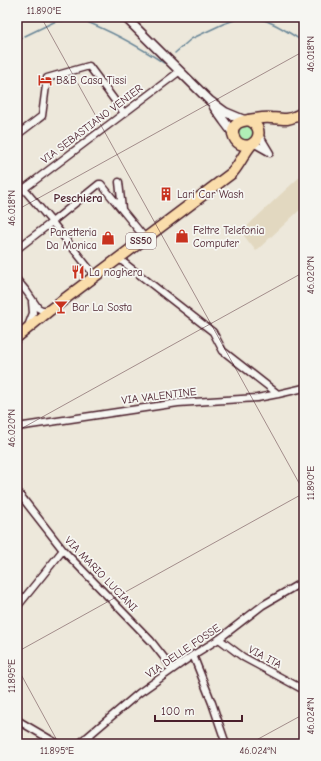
<svg xmlns="http://www.w3.org/2000/svg" width="321" height="761" viewBox="0 0 321 761" font-family="'Comic Neue',sans-serif">
<rect width="100%" height="100%" fill="#ede8db"/>
<filter id="ink" filterUnits="userSpaceOnUse"><feTurbulence type="fractalNoise" baseFrequency=".025" numOctaves="2"/><feDisplacementMap in="SourceGraphic" scale="8" xChannelSelector="R" yChannelSelector="G"/><feConvolveMatrix kernelMatrix="1 2 1 2 8 2 1 2 1" color-interpolation-filters="sRGB"/></filter>
<g filter="url(#ink)">
<!-- built -->
<path fill="#e2d8c0" d="M304 173V206L256 251 241 232 281 194Z"/>
<!-- green -->
<path fill="#b0efb7" stroke="#7d8771" d="M254 124 256 139 237 141V125Z"/>
<g fill="none" stroke-linecap="round" stroke-linejoin="round">
<!-- stream -->
<path stroke="#6a8798" stroke-width="1.5" d="M251 17C270 19 288 32 304 42
M302 17 304 18
M82 20C111 31 138 46 164 63
M17 42 25 36 56 21 82 20 85 17
M175 53 191 39 223 24 243 17"/>
<!-- minor casing -->
<g stroke="#4a1f2b" stroke-width="9">
<path id="minor" d="M258 133 270 153
M17 135 42 116 47 78 89 66 124 113
M253 143 269 152
M17 181 52 222 95 276
M119 182 122 209
M17 194 180 71
M17 249 52 222 99 184H101L145 238
M118 258 213 332 223 351 278 394
M17 280 27 292 38 308 42 310H49
M28 326 33 313 32 302
M17 427 178 403 257 398 278 394 304 388
M17 491 63 550 151 641 173 669
M17 607 63 550
M219 639 243 657 304 690
M193 655 212 703 226 744
M17 720 58 744
M85 738 95 744
M79 744 139 693 193 655 219 639 263 605 304 581"/>
</g>
<!-- tertiary casing -->
<g stroke="#4a1f2b" stroke-width="11">
<path id="tertiary" d="M125 17 210 101 225 112 244 120
M214 107 224 121 233 133"/>
</g>
<!-- primary casing -->
<g stroke="#4a1f2b" stroke-width="13">
<path id="primary" d="M248 120C268 127 256 152 240 144 236 142 234 138 233 134 232 123 241 121 249 120 257 119 264 117 271 118 276 118 281 119 287 119 293 118 299 115 304 112
M17 337 50 310 232 173C240 164 244 153 251 145"/>
</g>
<!-- minor -->
<use href="#minor" stroke="#f6f6f2" stroke-width="6"/>
<!-- tertiary -->
<use href="#tertiary" stroke="#f6f6f2" stroke-width="8"/>
<!-- primary -->
<use href="#primary" stroke="#faddab" stroke-width="10"/>
</g>
</g>
<!-- ticks -->
<path fill="none" stroke="#4a1f2b" stroke-width="1" stroke-opacity="0.45" d="M41 17 304 492M17 210 304 51M17 431 304 272M17 652 304 493M17 667 59 744M249 744 304 714"/>
<!-- icons -->
<defs>
<g id="hotel-bare" transform="scale(1.08)"><path d="M-6-4.5h1.5V1H6V5H4.5V3h-9V5H-6ZM-4 0a1.8 1.8 0 1 1 3.6 0ZM.5 0V-2.5h3Q6-2.5 6 0Z" fill="#c8321e" stroke="#f6f6f2" stroke-width="2.5" paint-order="stroke"/></g>
<g id="building-bare" transform="scale(1.08)"><path d="M-4-6H4V6H1V3H-1V6H-4ZM-2.5-4.3h1.7v1.8h-1.7ZM.8-4.3h1.7v1.8H.8ZM-2.5-1h1.7V.8h-1.7ZM.8-1h1.7V.8H.8Z" fill="#c8321e" stroke="#f6f6f2" stroke-width="2.5" paint-order="stroke"/></g>
<g id="shop-bare" transform="scale(1.08)"><path d="M-5-2.5h2.3a2.7 3.5 0 0 1 5.4 0H5L5.5 6h-11ZM-1.5-2.5h3a1.5 2.3 0 0 0-3 0Z" fill="#c8321e" stroke="#f6f6f2" stroke-width="2.5" paint-order="stroke"/></g>
<g id="restaurant-bare" transform="scale(1.08)"><path d="M-5-6h1v4h1v-4h1v4h1v-4h1v5L-1.5 .5V6h-2V.5L-5-1ZM5-6V6H3V1.5H1.5Q1.5-4 5-6Z" fill="#c8321e" stroke="#f6f6f2" stroke-width="2.5" paint-order="stroke"/></g>
<g id="bar-bare" transform="scale(1.08)"><path d="M-6-5H6L.8 .8V4.5H3.5V6h-7V4.5H-.8V.8Z" fill="#c8321e" stroke="#f6f6f2" stroke-width="2.5" paint-order="stroke"/></g>
</defs>
<g fill-rule="evenodd">
<use href="#hotel-bare" x="45" y="80"/>
<use href="#building-bare" x="166" y="194"/>
<use href="#shop-bare" x="182" y="236"/>
<use href="#shop-bare" x="108" y="238"/>
<use href="#restaurant-bare" x="78" y="272"/>
<use href="#bar-bare" x="61" y="307"/>
</g>
<g text-anchor="middle" dominant-baseline="central" stroke-width="3.5" stroke-linejoin="round" paint-order="stroke">
<!-- shield labels -->
<rect fill="#f6f6f2" stroke="#7e6067" stroke-width="1" x="126" y="233" width="30" height="16" rx="3"/>
<g font-size="10" font-weight="bold" fill="#4a1f2b">
<text x="141" y="241">SS50</text>
</g>
<!-- poi labels -->
<g font-size="11" fill="#4a1f2b" stroke="#f6f6f2" text-anchor="start">
<text x="56" y="80">B&amp;B Casa Tissi</text>
<text x="177" y="194">Lari Car Wash</text>
<text x="193" y="230">Feltre Telefonia<tspan x="193" dy="13">Computer</tspan></text>
<text x="97" y="232" text-anchor="end">Panetteria<tspan x="97" dy="13">Da Monica</tspan></text>
<text x="89" y="272">La noghera</text>
<text x="72" y="307">Bar La Sosta</text>
</g>
<!-- street labels -->
<g font-size="11" fill="#4a1f2b" stroke="#f6f6f2">
<text transform="translate(92 124) rotate(-37)">VIA SEBASTIANO VENIER</text>
<text transform="translate(159 396) rotate(-7)">VIA VALENTINE</text>
<text transform="translate(101 574) rotate(46)">VIA MARIO LUCIANI</text>
<text transform="translate(183 651) rotate(-34)">VIA DELLE FOSSE</text>
<text transform="translate(265 657) rotate(28)">VIA ITA</text>
</g>
<!-- neighbourhood labels -->
<g font-size="12" font-weight="bold" fill="#4a1f2b" stroke="#f6f6f2">
<text x="78" y="198">Peschiera</text>
</g>
</g>
<!-- margin -->
<rect width="321" height="761" fill="none" stroke="#f6f6f2" stroke-width="44"/>
<!-- scale -->
<path d="M155 715v6h87v-6" fill="none" stroke="#4a1f2b" stroke-width="2"/>
<text x="161" y="715" font-size="12" fill="#4a1f2b" stroke="#f6f6f2" stroke-width="3" paint-order="stroke">100 m</text>
<rect x="22" y="22" width="277" height="717" fill="none" stroke="#4a1f2b" stroke-width="1.5"/>
<g font-size="10" text-anchor="middle" fill="#4a1f2b">
<text x="44" y="14">11.890°E</text>
<text transform="translate(310 54) rotate(-90)" y="4">46.018°N</text>
<text transform="translate(11 208) rotate(-90)" y="4">46.018°N</text>
<text transform="translate(310 275) rotate(-90)" y="4">46.020°N</text>
<text transform="translate(11 428) rotate(-90)" y="4">46.020°N</text>
<text transform="translate(310 483) rotate(-90)" y="4">11.890°E</text>
<text transform="translate(11 676) rotate(-90)" y="4">11.895°E</text>
<text transform="translate(310 716) rotate(-90)" y="4">46.024°N</text>
<text x="57" y="754">11.895°E</text>
<text x="258" y="754">46.024°N</text>
</g>
</svg>
